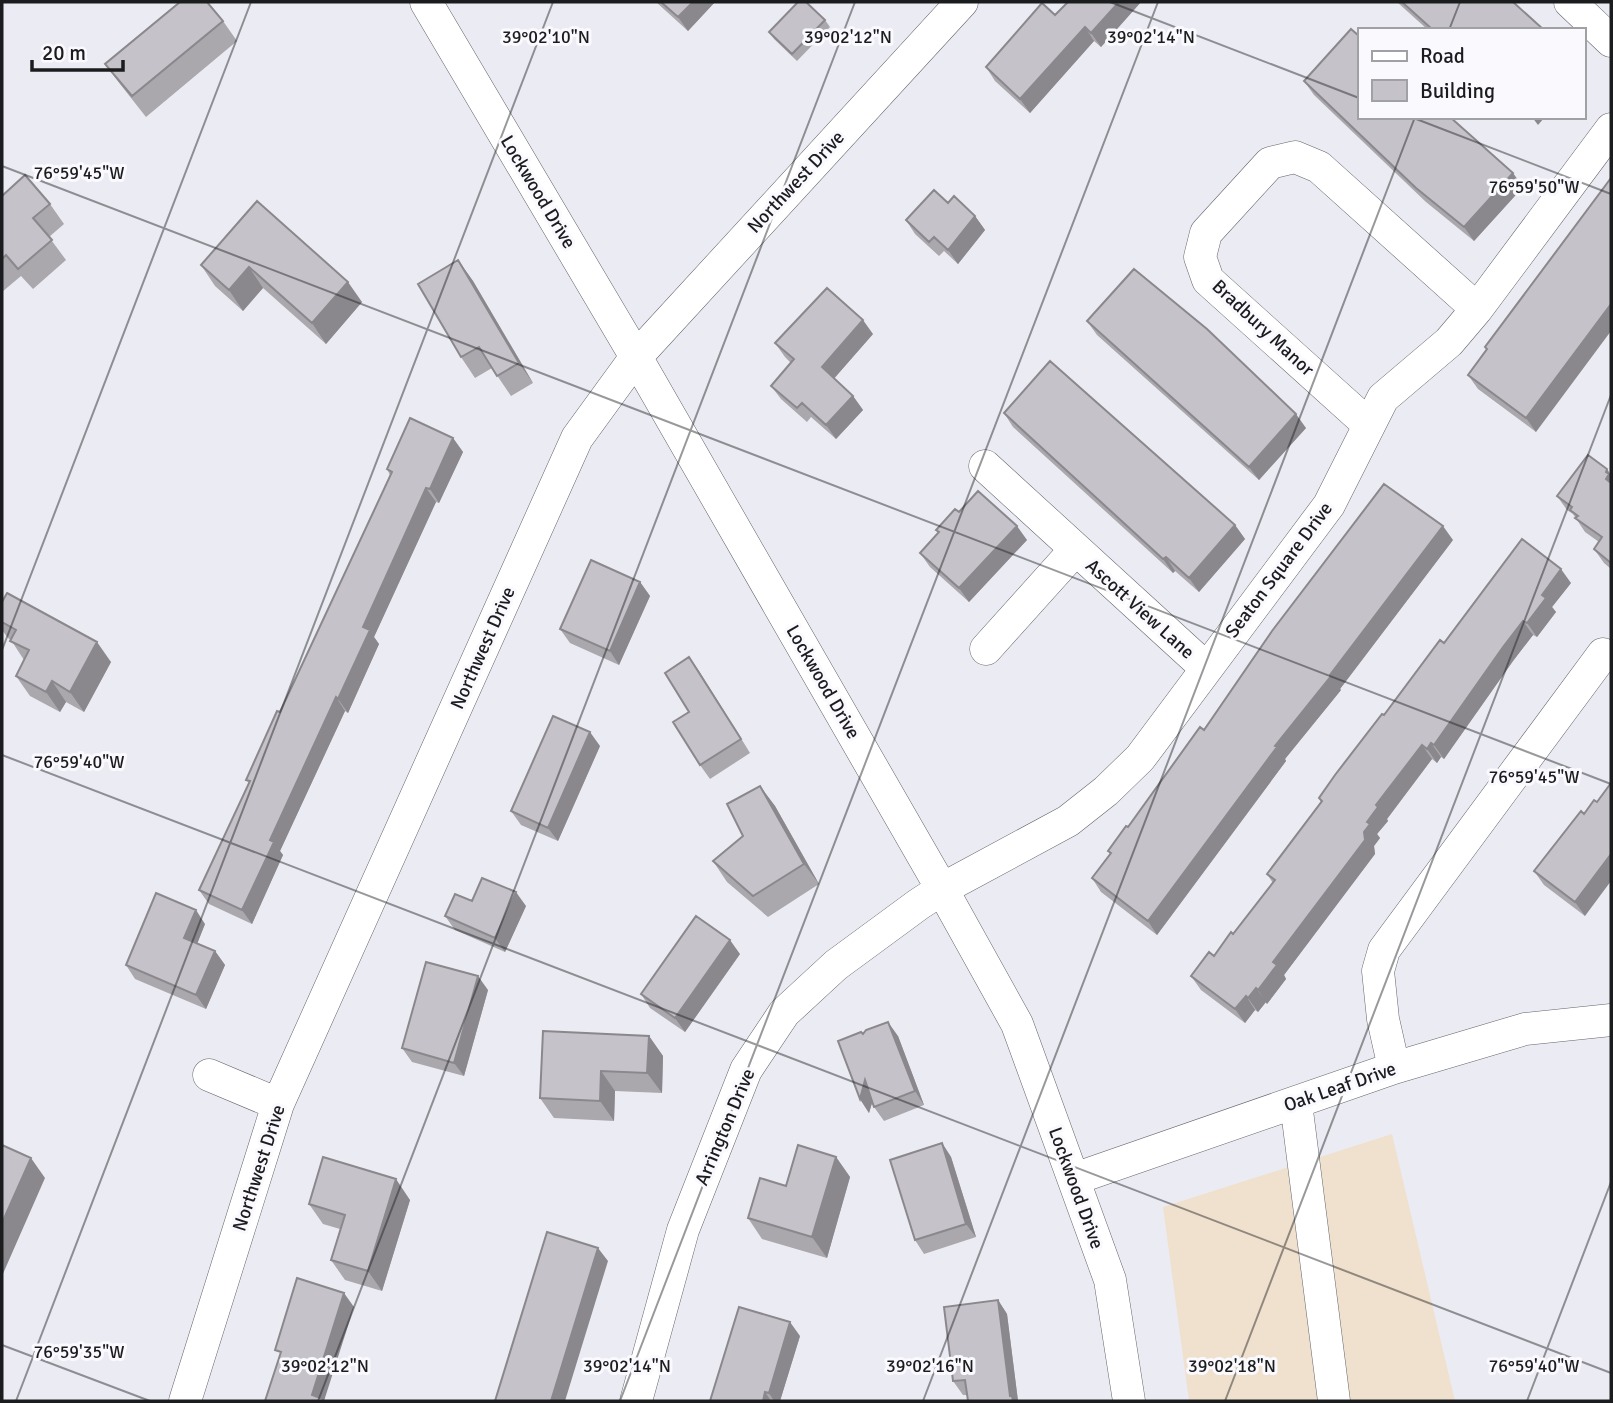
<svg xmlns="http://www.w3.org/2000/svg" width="1613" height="1403" viewBox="0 0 1613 1403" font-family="Signika,sans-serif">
<rect width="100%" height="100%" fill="#ebecf3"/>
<!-- education -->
<path fill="#f0e0ce" d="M1392 1134 1455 1401H1189L1163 1207Z"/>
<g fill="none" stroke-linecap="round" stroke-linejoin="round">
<!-- minor casing -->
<g stroke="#63646b" stroke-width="33">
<path id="minor" d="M426 2 636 357 942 889 1017 1024 1110 1280 1129 1401
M1570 2 1611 41
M1369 425 1208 280 1200 257 1206 233 1270 163 1295 157 1319 167 1477 309
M985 466 1206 668
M986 649 1075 550
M1394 1068 1383 1019 1378 971 1384 950 1603 654
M209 1075 278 1104
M1296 1103 1334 1401
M1074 1179 1394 1068 1525 1029 1611 1020
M185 1401 278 1104 577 438 636 357 962 2
M636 1401 683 1230 746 1070 784 1013 836 965 919 904 942 889 1068 821 1106 791 1140 758 1329 505 1383 398 1449 342 1477 309 1611 129"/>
</g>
<!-- minor -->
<use href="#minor" stroke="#fff" stroke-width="32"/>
</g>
<!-- wall -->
<path fill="#aaa7ad" d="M656 2H715L688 31Z
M1141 2 1101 47 1094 41 1030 113 995 81 986 67 1055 15Z
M1397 2H1513L1544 30H1428Z
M825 20 830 27 797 61 774 39 769 32Z
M223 21 237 41 146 117 120 84 105 64Z
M1304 81 1523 187 1474 241 1426 202 1314 95Z
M1611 178 1536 432 1478 389 1468 375 1487 350 1485 347Z
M2 196 50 204 64 224 49 237 66 260 33 289 21 276 2 292Z
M257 201 362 302 326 344 263 288 243 311 215 286 201 265Z
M948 203 975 216 985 230 958 264 944 251 939 256 915 234 906 220Z
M458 260 473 281 533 383 511 396 492 368 475 378 461 357Z
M1087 321 1306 428 1259 480 1097 335Z
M873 334 834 378 853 396 863 410 836 439 811 417 807 422 781 399 771 386 791 363 785 357 775 343Z
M1004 413 1235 525 1245 539 1199 592 1175 571 1173 573 1013 427Z
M453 438 463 452 439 503 436 502 374 637 379 644 348 713 345 711 280 851 283 855 252 924 209 904 199 890 249 783 246 780 280 712 390 475 387 469Z
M1611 475V569L1604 563 1594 549 1599 542 1585 532 1573 514 1567 510 1557 496Z
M959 512 1027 540 969 602 930 567 920 553 938 533 936 530Z
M1453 540 1340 689 1341 690 1285 759 1286 761 1157 935 1101 892 1092 878 1110 854 1108 851 1128 827 1204 730Z
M640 582 650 596 619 665 570 643 560 629Z
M1571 583 1552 607 1556 612 1537 637 1533 635 1513 661 1444 759 1441 757 1437 763 1432 759 1387 819 1388 821 1377 834 1380 838 1374 846 1375 854 1284 975 1286 979 1267 1004 1266 1002 1258 1012 1255 1010 1245 1023 1201 990 1191 976 1214 956 1233 934 1273 883 1267 874 1321 802 1319 798 1384 715 1444 643Z
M2 602 111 662 84 712 66 702 60 712 30 696 16 676 24 660 11 640 8 638 2 630Z
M689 657 750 753 710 779 700 765 689 712Z
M600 746 558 841 521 825 511 811Z
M760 786 775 806 819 884 768 917 727 882 713 861 743 836Z
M1597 802 1585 916 1544 885 1534 871 1584 814Z
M472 901 526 906 505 952 455 930 445 916Z
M205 924 197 943 215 951 225 965 206 1009 135 979 126 965Z
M740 954 685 1032 650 1008 641 994Z
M488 990 464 1076 412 1062 402 1048Z
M863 1034 898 1036 924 1105 884 1121 874 1107 872 1103 869 1113 860 1099Z
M649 1036 663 1056 662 1093 615 1091 614 1121 554 1118 540 1098Z
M942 1143 951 1157 976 1237 924 1254 915 1240Z
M836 1157 850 1177 827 1258 762 1239 748 1218 786 1186Z
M410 1200 382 1291 345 1280 331 1260 340 1229 323 1224 309 1204Z
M998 1300 1007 1314 1018 1401H968L967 1395H963L953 1381Z
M800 1336 780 1401H710Z"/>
<!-- shaded-wall -->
<path fill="#8b888d" d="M693 2H715L688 31 678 17Z
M1119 2H1141L1101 47 1091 33Z
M1085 27 1094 41 1030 113 1020 99Z
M1532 117H1545L1538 125Z
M1513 173 1523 187 1474 241 1464 227Z
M975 216 985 230 958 264 948 250Z
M458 260 473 281 533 383 519 363Z
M249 267 263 288 243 311 229 290Z
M348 282 362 302 326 344 312 323Z
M1611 304V331L1536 432 1526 418Z
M863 320 873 334 832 381 822 367Z
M853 396 863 410 836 439 826 425Z
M1296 414 1306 428 1259 480 1249 467Z
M453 438 463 452 439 503 430 489Z
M1607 469 1611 475V487L1606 479V472Z
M426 488 436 502 374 637 379 644 348 713 338 699 363 627Z
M1235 525 1245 539 1199 592 1189 578Z
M1017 526 1027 540 969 602 959 588Z
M1443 526 1453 540 1340 689 1341 690 1285 759 1286 761 1157 935 1148 921 1275 746Z
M1166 557 1175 571 1173 573 1163 559Z
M1561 569 1571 583 1552 607 1556 612 1537 637 1527 623 1542 595Z
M640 582 650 596 619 665 610 651Z
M1523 621 1533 635 1513 661 1444 759 1434 745 1503 647Z
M97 642 111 662 84 712 70 692Z
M689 657 699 671 750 753 741 739Z
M52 681 66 702 60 712 46 692Z
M336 697 345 711 280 851 283 855 252 924 242 910 270 840Z
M590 732 600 746 558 841 548 828Z
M1431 743 1441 757 1437 763 1427 749Z
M1422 745 1432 759 1387 819 1388 821 1377 834 1380 838 1374 846 1375 854 1284 975 1286 979 1267 1004 1258 990 1273 962 1364 832 1367 822 1376 805Z
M760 786 775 806 819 884 804 864Z
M1611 854V881L1585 916 1575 902Z
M516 892 526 906 505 952 495 938Z
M196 910 205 924 194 952 184 938Z
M730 940 740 954 685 1032 675 1018Z
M215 951 225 965 206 1009 196 995Z
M478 976 488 990 464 1076 454 1063Z
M1256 988 1266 1002 1258 1012 1248 998Z
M1246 996 1255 1010 1245 1023 1235 1009Z
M888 1022 898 1036 924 1105 915 1091Z
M649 1036 663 1056 662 1093 647 1073Z
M601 1071 615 1091 614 1121 600 1101Z
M865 1080 875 1093 869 1113 860 1099Z
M942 1143 951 1157 976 1237 966 1224Z
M836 1157 850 1177 827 1258 812 1237Z
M31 1158 45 1178 2 1276V1223Z
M396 1179 410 1200 382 1291 368 1271Z
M598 1248 608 1261 565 1401H551Z
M344 1293 354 1307 324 1401H316L312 1395Z
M998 1300 1007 1314 1018 1401H1013L1010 1396Z
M790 1322 800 1336 780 1401H774L769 1393Z
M765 1392 771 1401H763Z"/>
<!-- building -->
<path fill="#c6c2c9" stroke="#8b888d" stroke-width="2" d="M180 2H207L223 21 132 96 105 64Z
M661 2H693L678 17Z
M798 2H806L825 20 792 54 769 32Z
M1068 2H1119L1091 33 1085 27 1020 99 986 67 1042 3 1055 15Z
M1402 2H1513L1544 30H1433Z
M1351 29 1359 36V117H1450L1513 173 1464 227 1416 188 1304 81Z
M25 175 50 204 33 218 52 240 18 269 6 255 2 259V196Z
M1611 178V304L1526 418 1468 375 1487 349 1485 347Z
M934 190 948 203 954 196 975 216 948 250 934 237 929 242 906 220Z
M257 201 348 282 312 323 249 267 229 290 201 265Z
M458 260 519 363 497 376 479 347 461 357 418 284Z
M1134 269 1207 329 1296 414 1249 467 1087 321Z
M827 288 863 320 822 367 853 396 826 425 802 403 797 408 771 386 794 359 775 343Z
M1050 361 1235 525 1189 578 1166 557 1163 559 1004 413Z
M410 418 453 438 430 489 426 488 363 627 370 630 338 699 336 697 270 840 274 842 242 910 199 890 250 781 246 780 277 711 280 712 392 472 387 469Z
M1588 455 1607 469 1606 472 1609 474 1606 479 1611 483V563L1594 549 1602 537 1575 518 1578 516 1570 510 1572 507 1557 496Z
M1384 484 1443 526 1330 675 1331 676 1275 746 1277 747 1148 921 1092 878 1111 853 1108 851 1126 826 1128 827 1200 727 1204 730 1272 631Z
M978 491 1017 526 959 588 920 553 939 532 936 530 955 509 959 512Z
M1522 539 1561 569 1542 595 1546 598 1527 623 1523 621 1503 647 1434 745 1431 743 1427 749 1422 745 1376 805 1378 807 1367 822 1370 824 1364 832 1365 840 1273 962 1277 965 1258 990 1256 988 1248 998 1246 996 1235 1009 1191 976 1209 952 1214 956 1231 932 1233 934 1275 880 1267 874 1322 801 1319 798 1335 775 1382 714 1384 715 1440 640 1444 643Z
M591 560 640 582 610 651 560 629Z
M7 593 97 642 70 692 52 681 46 692 16 676 29 650 10 641 16 630 2 622V602Z
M689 657 741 739 700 765 673 722 689 712 665 673Z
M553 716 590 732 548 828 511 811Z
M1611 783V854L1575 902 1534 871 1581 811 1584 814 1594 800 1597 802Z
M760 786 804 864 753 896 713 861 743 836 727 804Z
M482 878 516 892 495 938 445 916 455 894 472 901Z
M156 893 196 910 184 938 215 951 196 995 126 965Z
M696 916 730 940 675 1018 641 994Z
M426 962 478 976 454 1063 402 1048Z
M888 1022 915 1091 874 1107 865 1080 860 1099 838 1041 861 1032 863 1034 866 1030Z
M543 1031 649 1036 647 1073 601 1071 600 1101 540 1098Z
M942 1143 966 1224 915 1240 890 1160Z
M2 1145 31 1158 2 1223Z
M798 1145 836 1157 812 1237 748 1218 760 1178 786 1186Z
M323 1157 396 1179 368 1271 331 1260 345 1215 309 1204Z
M547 1232 598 1248 551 1401H495Z
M297 1278 344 1293 312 1395 323 1399 322 1401H265L281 1352 275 1350Z
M998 1300 1010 1396H1012L1013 1401H968L965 1380 953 1381 944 1307Z
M739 1307 790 1322 769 1393 765 1392 763 1401H710Z"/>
<!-- ticks -->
<path fill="none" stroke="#1b1c1e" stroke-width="2" stroke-opacity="0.45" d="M1110 2 1359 98M1449 30 1460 2M1411 117 1611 194M2 166 1611 784M2 650 251 2M2 755 1611 1373M2 1345 150 1401M16 1401 553 2M318 1401 855 2M620 1401 1158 2M923 1401 1415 117M1225 1401 1611 395M1527 1401 1611 1182"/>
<g text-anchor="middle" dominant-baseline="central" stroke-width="6" stroke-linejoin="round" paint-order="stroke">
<!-- street labels -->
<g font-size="19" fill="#1b1c1e" stroke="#f9f9fe">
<text transform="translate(796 182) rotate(-47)">Northwest Drive</text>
<text transform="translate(538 192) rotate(59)">Lockwood Drive</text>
<text transform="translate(1263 328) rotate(43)">Bradbury Manor</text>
<text transform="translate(1279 570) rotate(-53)">Seaton Square Drive</text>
<text transform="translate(1140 609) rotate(42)">Ascott View Lane</text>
<text transform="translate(483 648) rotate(-66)">Northwest Drive</text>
<text transform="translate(823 682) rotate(60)">Lockwood Drive</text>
<text transform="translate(1340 1087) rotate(-19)">Oak Leaf Drive</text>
<text transform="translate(725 1127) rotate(-67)">Arrington Drive</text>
<text transform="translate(259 1168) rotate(-72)">Northwest Drive</text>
<text transform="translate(1076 1188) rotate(70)">Lockwood Drive</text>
</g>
</g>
<g font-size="18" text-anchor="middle" fill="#1b1c1e" stroke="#f9f9fe" stroke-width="6" stroke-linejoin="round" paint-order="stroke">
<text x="546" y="43">39°02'10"N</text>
<text x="848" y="43">39°02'12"N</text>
<text x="1151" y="43">39°02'14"N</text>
<text x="79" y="179">76°59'45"W</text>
<text x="1534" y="193">76°59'50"W</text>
<text x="79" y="768">76°59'40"W</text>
<text x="1534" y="783">76°59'45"W</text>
<text x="79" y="1358">76°59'35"W</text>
<text x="325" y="1372">39°02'12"N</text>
<text x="627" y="1372">39°02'14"N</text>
<text x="930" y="1372">39°02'16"N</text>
<text x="1232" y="1372">39°02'18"N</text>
<text x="1534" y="1372">76°59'40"W</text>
</g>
<!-- border -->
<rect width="1613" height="1403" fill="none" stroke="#1b1c1e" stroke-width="7"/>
<!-- legend -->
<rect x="1358" y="28" width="228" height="91" fill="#f9f9fe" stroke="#a0a1a4" stroke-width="2"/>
<rect x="1372" y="51" width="35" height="10" fill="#ffffff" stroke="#a0a1a4" stroke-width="2"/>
<text x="1420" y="63" font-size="21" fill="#1b1c1e">Road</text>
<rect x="1372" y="80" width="35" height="21" fill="#c6c2c9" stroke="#a0a1a4" stroke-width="2"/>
<text x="1420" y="98" font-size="21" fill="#1b1c1e">Building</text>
<!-- scale -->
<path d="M32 60v10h91v-10" fill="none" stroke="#1b1c1e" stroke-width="3.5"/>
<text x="42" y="60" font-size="21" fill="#1b1c1e" stroke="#f9f9fe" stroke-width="5" paint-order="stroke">20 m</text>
</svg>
